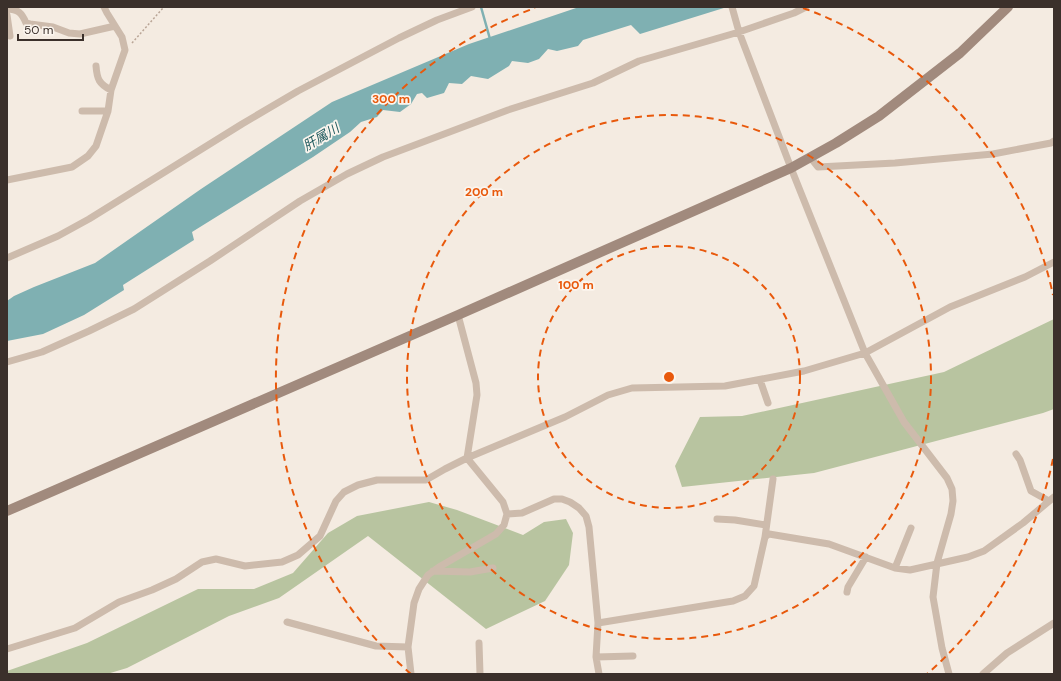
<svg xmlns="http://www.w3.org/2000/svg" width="1061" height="681" viewBox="0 0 1061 681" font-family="'DM Sans','Noto Sans JP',sans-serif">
<rect width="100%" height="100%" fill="#f4ebe1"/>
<!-- green -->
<path fill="#b8c4a0" d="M1054 319V409L1043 413 814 473 682 487 675 466 700 417 742 416 944 372Z
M429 502 457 510 523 535 544 522 566 519 573 533 569 565 545 601 486 629 368 536 279 598 229 616 127 668 107 674H7V671L87 643 198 589H254L293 573 328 533 357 516Z"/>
<!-- water -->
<path fill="#7fb0b2" d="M579 7H727L640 34 631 25 583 40 578 46 557 51 548 49 539 59 528 63 512 61 509 66 488 79 471 76 462 84 449 83 444 93 427 98 422 93 417 94 411 104 400 112 383 110 377 117 361 122 350 132 313 157 192 232 194 240 123 285 124 290 84 315 43 334 7 341V301L14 296 34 287 95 263 201 189 332 102 469 44Z"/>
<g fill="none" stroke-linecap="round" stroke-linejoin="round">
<!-- stream -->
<path stroke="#7fb0b2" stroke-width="2.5" d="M481 7 490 39"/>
<!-- path -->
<path stroke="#b9a596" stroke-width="1.5" stroke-dasharray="2 2" stroke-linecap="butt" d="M132 43 164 7"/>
<!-- street -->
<path stroke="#cdbbac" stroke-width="7" d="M732 7 739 32 791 168 865 353 904 422 947 478 952 489 953 501 951 514 937 563 933 597 942 648 949 674
M7 9C18 9 22 13 26 23L30 24 53 27 69 33 80 34 115 26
M7 15 10 36
M96 66C97 79 99 84 111 90
M82 111H108
M810 157 818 167 895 163 993 154 1051 143 1054 141
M7 180 72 167 88 156 96 146 108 111 111 90 125 50 122 37 107 13 104 7
M7 258 58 236 89 219 242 124 298 91 399 38 437 20 472 7
M7 362 42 352 89 331 134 309 210 261 300 201 347 174 383 157 508 110 593 83 639 61 739 32 794 13 806 7
M760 380 768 403
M1016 454 1020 460 1031 491 1049 501
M507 514 522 513 554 499H562L570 502 579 508 586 516 589 527 598 623 596 657 599 674
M717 519 735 520 766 525
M765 537 773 479
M895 568 911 528
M433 571 470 572 493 568
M847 592 848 587 866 557
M287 622 376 646 408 647
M598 623 733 601 745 596 754 586 765 537 769 534 829 544 895 568 910 570 968 557 984 551 1023 523 1054 497
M479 643 480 674
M7 649 75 628 119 602 152 590 176 579 202 562 216 559 245 566 282 562 298 555 320 536 336 501 344 492 358 485 377 480H426L445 469 467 458 565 417 608 395 632 388 725 386 804 371 865 353 950 307 1025 277 1054 262
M596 657 633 656
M411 674 408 647 414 603 419 589 428 575 439 567 496 534 504 525 507 514 503 502 467 458 477 395 476 383 458 315
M983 674 1007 653 1054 623"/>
<!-- secondary -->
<path stroke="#a18a7d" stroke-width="10" d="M7 511 458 315 791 168 836 143 879 116 960 53 1008 7"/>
</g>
<!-- distance rings -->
<g fill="none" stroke="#e8590c" stroke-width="2" stroke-dasharray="7 5">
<circle cx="669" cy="377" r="131"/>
<circle cx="669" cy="377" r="262"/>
<path d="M1053 459A393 393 0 0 1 927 674M411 674A393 393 0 0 1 535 8M803 8A393 393 0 0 1 1053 295"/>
</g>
<g text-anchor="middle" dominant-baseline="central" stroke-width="3.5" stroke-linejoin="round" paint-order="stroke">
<!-- water labels -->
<g font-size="13" font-style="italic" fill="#1f5a5e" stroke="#fbf5ee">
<text transform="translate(321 137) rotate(-31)">肝属川</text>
</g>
</g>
<circle cx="669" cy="377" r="6" fill="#e8590c" stroke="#fbf5ee" stroke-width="2"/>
<g font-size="12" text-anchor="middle" font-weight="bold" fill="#e8590c" stroke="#fbf5ee" stroke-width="3.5" stroke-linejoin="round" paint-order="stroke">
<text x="391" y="103">300 m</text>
<text x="484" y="196">200 m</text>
<text x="576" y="289">100 m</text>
</g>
<!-- border -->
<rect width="1061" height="681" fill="none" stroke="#3b302b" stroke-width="16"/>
<!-- scale -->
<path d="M18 34v6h65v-6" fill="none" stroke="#3b302b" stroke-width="2"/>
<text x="24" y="34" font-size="12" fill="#3b302b" stroke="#fbf5ee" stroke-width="3" paint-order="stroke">50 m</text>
</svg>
